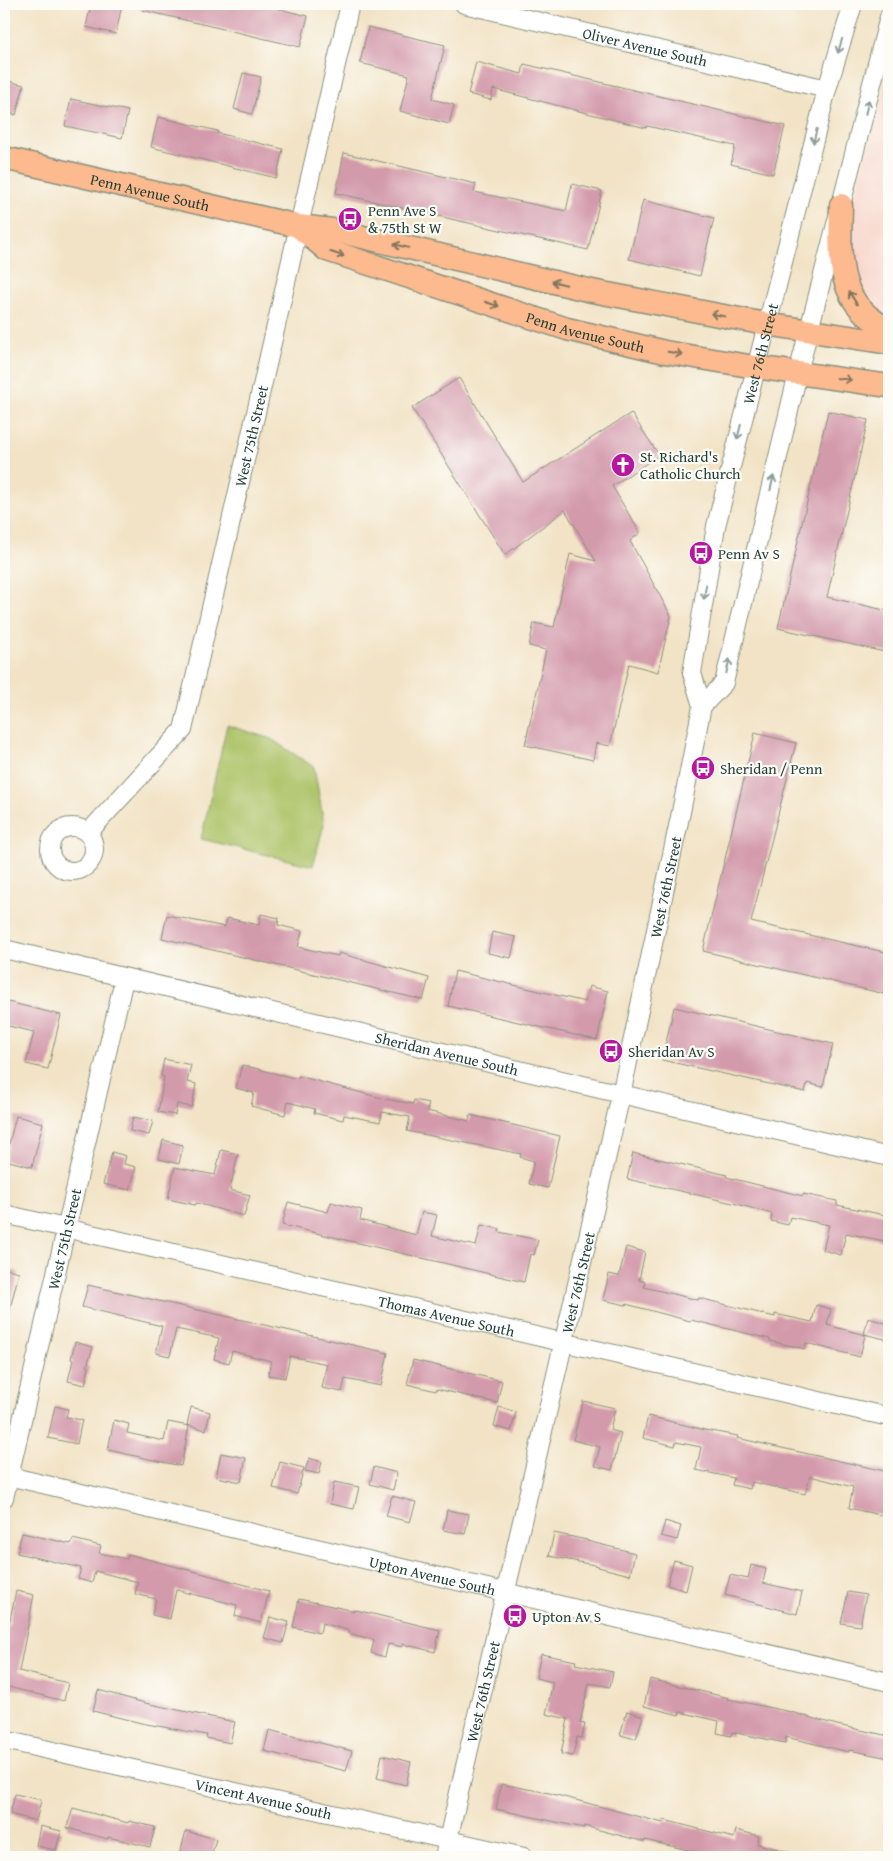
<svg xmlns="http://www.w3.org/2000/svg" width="893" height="1861" viewBox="0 0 893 1861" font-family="'Gentium Book Plus',serif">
<rect width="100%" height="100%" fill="#fdfcf7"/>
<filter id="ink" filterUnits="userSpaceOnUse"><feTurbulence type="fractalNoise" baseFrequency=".02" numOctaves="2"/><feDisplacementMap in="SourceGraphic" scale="10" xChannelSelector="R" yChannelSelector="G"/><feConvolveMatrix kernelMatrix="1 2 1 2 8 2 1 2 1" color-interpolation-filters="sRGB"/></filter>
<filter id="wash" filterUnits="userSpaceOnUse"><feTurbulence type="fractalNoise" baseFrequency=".0096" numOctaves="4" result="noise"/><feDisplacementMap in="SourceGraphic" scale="20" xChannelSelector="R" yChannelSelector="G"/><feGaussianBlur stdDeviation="1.12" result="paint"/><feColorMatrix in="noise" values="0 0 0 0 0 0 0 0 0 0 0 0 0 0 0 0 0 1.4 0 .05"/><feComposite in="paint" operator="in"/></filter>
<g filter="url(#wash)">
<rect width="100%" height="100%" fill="#f2e3c6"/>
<!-- built -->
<path fill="#f7d1c6" d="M889 72V319L871 310 852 279 847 241 852 210Z"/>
<!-- green -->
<path fill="#adc368" stroke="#66804e" d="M227 725 271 739 314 767 324 824 313 866 201 839Z"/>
<g id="blocks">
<!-- building -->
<path fill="#d39aab" d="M91 4H122L116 34 86 27Z
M142 4H259L308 16 300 47 142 10Z
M368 27 445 45 432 99 454 105 449 124 400 111 409 75 360 63Z
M476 62 522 74 524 64 785 126 773 174 731 164 735 146 647 126 646 128 493 89 491 100 468 94Z
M243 73 261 77 252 114 234 109Z
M4 80 24 85 16 115 4 112Z
M71 99 128 111 122 138 65 126Z
M158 117 218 131 217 133 283 149 276 178 151 147Z
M344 153 476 184 474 192 566 211 572 184 602 191 588 250 336 193Z
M643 200 714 218 700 276 629 259Z
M459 378 523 482 631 413 659 455 612 486 640 533 630 541 671 616 658 672 629 664 610 746 596 743 593 760 525 745 546 650 529 646 534 623 554 627 570 554 596 561 565 510 505 555 412 408Z
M828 411 868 420 827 597 889 611V653L778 628Z
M755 733 796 743 751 922 889 953V995L703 951Z
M261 914 279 918 278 925 302 931 298 947 338 956 339 953 429 978 423 1000 162 938 167 915 225 927 227 918 259 925Z
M492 932 516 937 511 958 488 953Z
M455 971 585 1002 589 986 608 991 597 1040 448 1006Z
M4 1001 61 1015 48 1069 26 1064 34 1032 4 1025Z
M674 1007 833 1044 823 1087 807 1083 805 1092 662 1060Z
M164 1059 191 1065 187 1082 196 1084 192 1107 177 1104 175 1115 158 1112 164 1077 161 1076Z
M242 1065 298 1079V1076L385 1099 413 1104 414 1100 429 1103 427 1111 469 1121 470 1115 560 1136 548 1188 529 1184 534 1161 520 1157 521 1154 407 1131 410 1117 382 1112 380 1122 344 1115 343 1120 314 1113 315 1109 288 1102 285 1115 251 1106 254 1093 236 1088Z
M16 1116 43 1123 32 1167 5 1160Z
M133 1117 153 1121 149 1135 130 1131Z
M163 1140 183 1145 179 1164 159 1159Z
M221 1150 238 1154 230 1190 250 1195 244 1216 196 1203 195 1205 168 1199 175 1167 215 1175Z
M112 1152 126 1156 124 1164 136 1167 130 1190 103 1184Z
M633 1153 727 1175 726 1177 803 1196V1194L837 1201V1205L889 1216V1242L846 1233 841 1255 823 1250 829 1225 790 1217 788 1225 771 1221 772 1214 737 1204 627 1179Z
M288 1202 328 1212 331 1202 362 1210 360 1220 416 1235 422 1212 437 1215 432 1236 476 1246 481 1225 500 1229 499 1232 538 1240 534 1255 530 1254 524 1282 282 1225Z
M626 1247 645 1252 639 1280 645 1282 644 1287 698 1300 699 1298 775 1317V1314L812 1322 816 1305 831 1309 827 1325 865 1335 860 1357 806 1343 805 1349 770 1341V1339L691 1320 690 1321 626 1304V1305L603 1300 609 1274 619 1276Z
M4 1268 19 1272 9 1313 4 1312Z
M88 1285 388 1353 381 1386 345 1379 342 1392 322 1388 327 1364 290 1356 285 1378 268 1375 271 1361 232 1351 229 1363 214 1359 219 1338 176 1329 170 1356 156 1353 162 1326 82 1307Z
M868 1318 889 1324V1340L864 1334Z
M75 1342 93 1347 87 1366 89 1367 85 1385 68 1381 73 1360 71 1359Z
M413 1360 502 1381 497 1403 437 1389 436 1391 407 1384Z
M583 1401 615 1408 610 1430 621 1433 612 1470 595 1466 600 1447 573 1440Z
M55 1406 68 1409 66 1417 82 1420 77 1444 48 1438Z
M191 1407 210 1412 206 1430 187 1425Z
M499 1407 516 1412 511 1431 494 1426Z
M648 1416 705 1430 738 1436 737 1438 889 1472V1517L849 1508 853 1487 810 1476 805 1494 752 1482 750 1489 732 1485 734 1478 696 1470 701 1447 676 1442 675 1446 643 1438Z
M114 1420 129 1424 127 1433 164 1441 168 1422 189 1426 181 1466 108 1450Z
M221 1453 246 1458 241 1482 216 1477Z
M309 1458 322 1462 319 1474 305 1471Z
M280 1462 304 1468 297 1494 273 1488Z
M374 1467 397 1473 393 1490 370 1484Z
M334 1482 359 1487 354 1509 330 1504Z
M392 1496 416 1502 410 1522 386 1516Z
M447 1510 469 1514 465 1534 443 1530Z
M665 1521 681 1526 677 1540 661 1536Z
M22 1533 71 1544 73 1539 101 1546 99 1553 127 1559 128 1554 269 1591 261 1623 235 1616 237 1605 176 1590 170 1619 152 1615 156 1599 135 1594 138 1582 95 1571 92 1583 78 1579 81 1568 17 1553Z
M554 1533 587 1540V1541L635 1553 630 1575 598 1567 599 1566 549 1556Z
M674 1560 692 1565 686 1591 667 1585Z
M751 1565 766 1569 763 1583 802 1592 797 1614 725 1595 730 1575 748 1579Z
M16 1591 34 1595 19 1671 68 1683 64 1701 4 1686V1628L8 1629Z
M848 1592 866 1595 860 1626 841 1623Z
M299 1599 355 1611 356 1610 440 1630 435 1652 403 1644V1647L388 1644 385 1657 371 1653 374 1640 349 1633 350 1631 322 1623 320 1633 293 1627Z
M270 1617 289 1622 283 1643 264 1638Z
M541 1654 576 1661 575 1664 613 1672 610 1687 589 1683 580 1723 585 1724 582 1738 577 1737 573 1756 561 1754 568 1719 546 1714 553 1682 536 1678Z
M650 1679 729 1698 728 1699 791 1712 837 1725 889 1736V1758L849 1750V1752L786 1737 785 1743 732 1732 731 1736 717 1733 719 1721 680 1712 679 1715 644 1706Z
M98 1690 145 1703 235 1722 230 1743 206 1738 207 1735 141 1723 93 1711Z
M627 1711 643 1716 636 1739 620 1735Z
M269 1730 352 1751 346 1771 264 1751Z
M382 1755 411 1762 406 1785 377 1778Z
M501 1784 549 1793 663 1823 664 1820 734 1838 736 1830 759 1836 757 1844 790 1852 789 1857H718L645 1840V1842L584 1826V1828L496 1809Z
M15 1794 41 1800 36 1821 10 1814Z
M73 1808 128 1823 129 1821 155 1827 150 1847 108 1837V1839L67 1828Z
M40 1826 61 1831 56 1850 36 1846Z
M186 1831 216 1839 211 1857H179Z"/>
</g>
</g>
<g filter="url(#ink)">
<use href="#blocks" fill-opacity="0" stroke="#88907d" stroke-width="1"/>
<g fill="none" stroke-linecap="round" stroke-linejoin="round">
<!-- minor casing -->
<g stroke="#88907d" stroke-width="20">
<g id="minor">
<path id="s1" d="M464 4 827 89"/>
<path d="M702 706 724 683 798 373 889 17"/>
<circle cx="72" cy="849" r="22"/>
<path id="s2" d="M88 833 183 730 350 4"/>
<path id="s3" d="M4 949 889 1157"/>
<path id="s4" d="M4 1214 889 1417"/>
<path id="s5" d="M4 1475 889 1682"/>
<path id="s6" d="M4 1498 124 979"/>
<path id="s7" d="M4 1740 524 1857"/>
<path id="s8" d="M444 1857 621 1095 681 812 702 706 692 673 716 526 827 89 853 4"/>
</g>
</g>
<!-- major casing -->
<g stroke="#88907d" stroke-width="25">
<g id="major">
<path id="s9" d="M4 158 298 226 333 230 592 291 766 324 889 343"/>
<path d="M841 205C840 255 834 304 889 329"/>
<path id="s10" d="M298 226 327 250 567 329 665 352 755 367 889 386"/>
</g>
</g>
<!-- minor -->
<use href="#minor" stroke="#fff" stroke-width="18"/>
<!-- major -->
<use href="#major" stroke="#fcba8e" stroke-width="22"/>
</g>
<!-- one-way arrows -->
<defs><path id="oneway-shaft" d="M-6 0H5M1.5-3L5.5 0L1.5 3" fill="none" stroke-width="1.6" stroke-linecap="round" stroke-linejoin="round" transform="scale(1.25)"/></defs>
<g stroke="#8f9e9a">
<use href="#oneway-shaft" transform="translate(840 46) rotate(107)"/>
<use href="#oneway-shaft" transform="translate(867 107) rotate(-76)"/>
<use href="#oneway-shaft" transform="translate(815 136) rotate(104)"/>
<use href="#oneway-shaft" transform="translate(739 432) rotate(104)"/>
<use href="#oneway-shaft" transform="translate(772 483) rotate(-77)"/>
<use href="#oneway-shaft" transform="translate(705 592) rotate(99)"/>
<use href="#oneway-shaft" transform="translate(728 666) rotate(-77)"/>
</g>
<g stroke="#82755c">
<use href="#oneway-shaft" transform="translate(401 246) rotate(-167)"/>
<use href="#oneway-shaft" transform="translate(337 254) rotate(18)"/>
<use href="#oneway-shaft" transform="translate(559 283) rotate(-167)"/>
<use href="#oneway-shaft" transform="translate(853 298) rotate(-122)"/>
<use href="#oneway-shaft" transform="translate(492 304) rotate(18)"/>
<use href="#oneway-shaft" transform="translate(718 315) rotate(-169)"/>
<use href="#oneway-shaft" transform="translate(675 353) rotate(10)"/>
<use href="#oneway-shaft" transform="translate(844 379) rotate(8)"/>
</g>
</g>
<!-- icons -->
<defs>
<g id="bus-disc" transform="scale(1.25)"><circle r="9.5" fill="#b5179e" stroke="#fdfcf7"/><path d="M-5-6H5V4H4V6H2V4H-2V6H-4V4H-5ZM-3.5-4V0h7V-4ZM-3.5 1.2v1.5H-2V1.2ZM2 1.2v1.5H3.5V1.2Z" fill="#fff"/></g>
<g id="church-disc" transform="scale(1.25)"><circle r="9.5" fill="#b5179e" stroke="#fdfcf7"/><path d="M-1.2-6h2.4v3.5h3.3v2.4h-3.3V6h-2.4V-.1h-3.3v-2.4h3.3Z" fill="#fff"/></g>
</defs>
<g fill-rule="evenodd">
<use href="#bus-disc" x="350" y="219"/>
<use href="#church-disc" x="623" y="465"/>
<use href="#bus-disc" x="701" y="553"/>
<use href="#bus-disc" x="703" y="768"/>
<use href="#bus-disc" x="611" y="1051"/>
<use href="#bus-disc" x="515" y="1616"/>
</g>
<g text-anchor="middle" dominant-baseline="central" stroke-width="4.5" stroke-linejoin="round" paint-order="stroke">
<!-- street labels -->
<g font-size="15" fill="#1f3d34" stroke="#fdfcf7">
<text stroke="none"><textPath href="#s1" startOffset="186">Oliver Avenue South</textPath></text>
<text stroke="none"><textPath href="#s9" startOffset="150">Penn Avenue South</textPath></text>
<text stroke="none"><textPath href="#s10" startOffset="309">Penn Avenue South</textPath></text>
<text stroke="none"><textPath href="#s8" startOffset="1541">West 76th Street</textPath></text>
<text stroke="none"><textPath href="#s2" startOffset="442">West 75th Street</textPath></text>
<text stroke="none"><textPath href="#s8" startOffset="995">West 76th Street</textPath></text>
<text stroke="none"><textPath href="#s3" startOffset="455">Sheridan Avenue South</textPath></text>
<text stroke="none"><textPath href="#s6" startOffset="266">West 75th Street</textPath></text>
<text stroke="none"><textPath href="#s8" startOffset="590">West 76th Street</textPath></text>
<text stroke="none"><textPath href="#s4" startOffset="454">Thomas Avenue South</textPath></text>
<text stroke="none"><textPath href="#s5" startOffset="440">Upton Avenue South</textPath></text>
<text stroke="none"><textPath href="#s8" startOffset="170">West 76th Street</textPath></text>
<text stroke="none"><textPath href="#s7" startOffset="266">Vincent Avenue South</textPath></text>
</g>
<!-- poi labels -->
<g font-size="15" fill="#1f3d34" stroke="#fdfcf7" text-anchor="start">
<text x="368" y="210">Penn Ave S<tspan x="368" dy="17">&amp; 75th St W</tspan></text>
<text x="640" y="456">St. Richard's<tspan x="640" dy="17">Catholic Church</tspan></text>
<text x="718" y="553">Penn Av S</text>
<text x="720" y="768">Sheridan / Penn</text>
<text x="628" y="1051">Sheridan Av S</text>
<text x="532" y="1616">Upton Av S</text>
</g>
</g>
<!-- margin -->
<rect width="893" height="1861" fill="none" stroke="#fdfcf7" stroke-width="20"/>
</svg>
